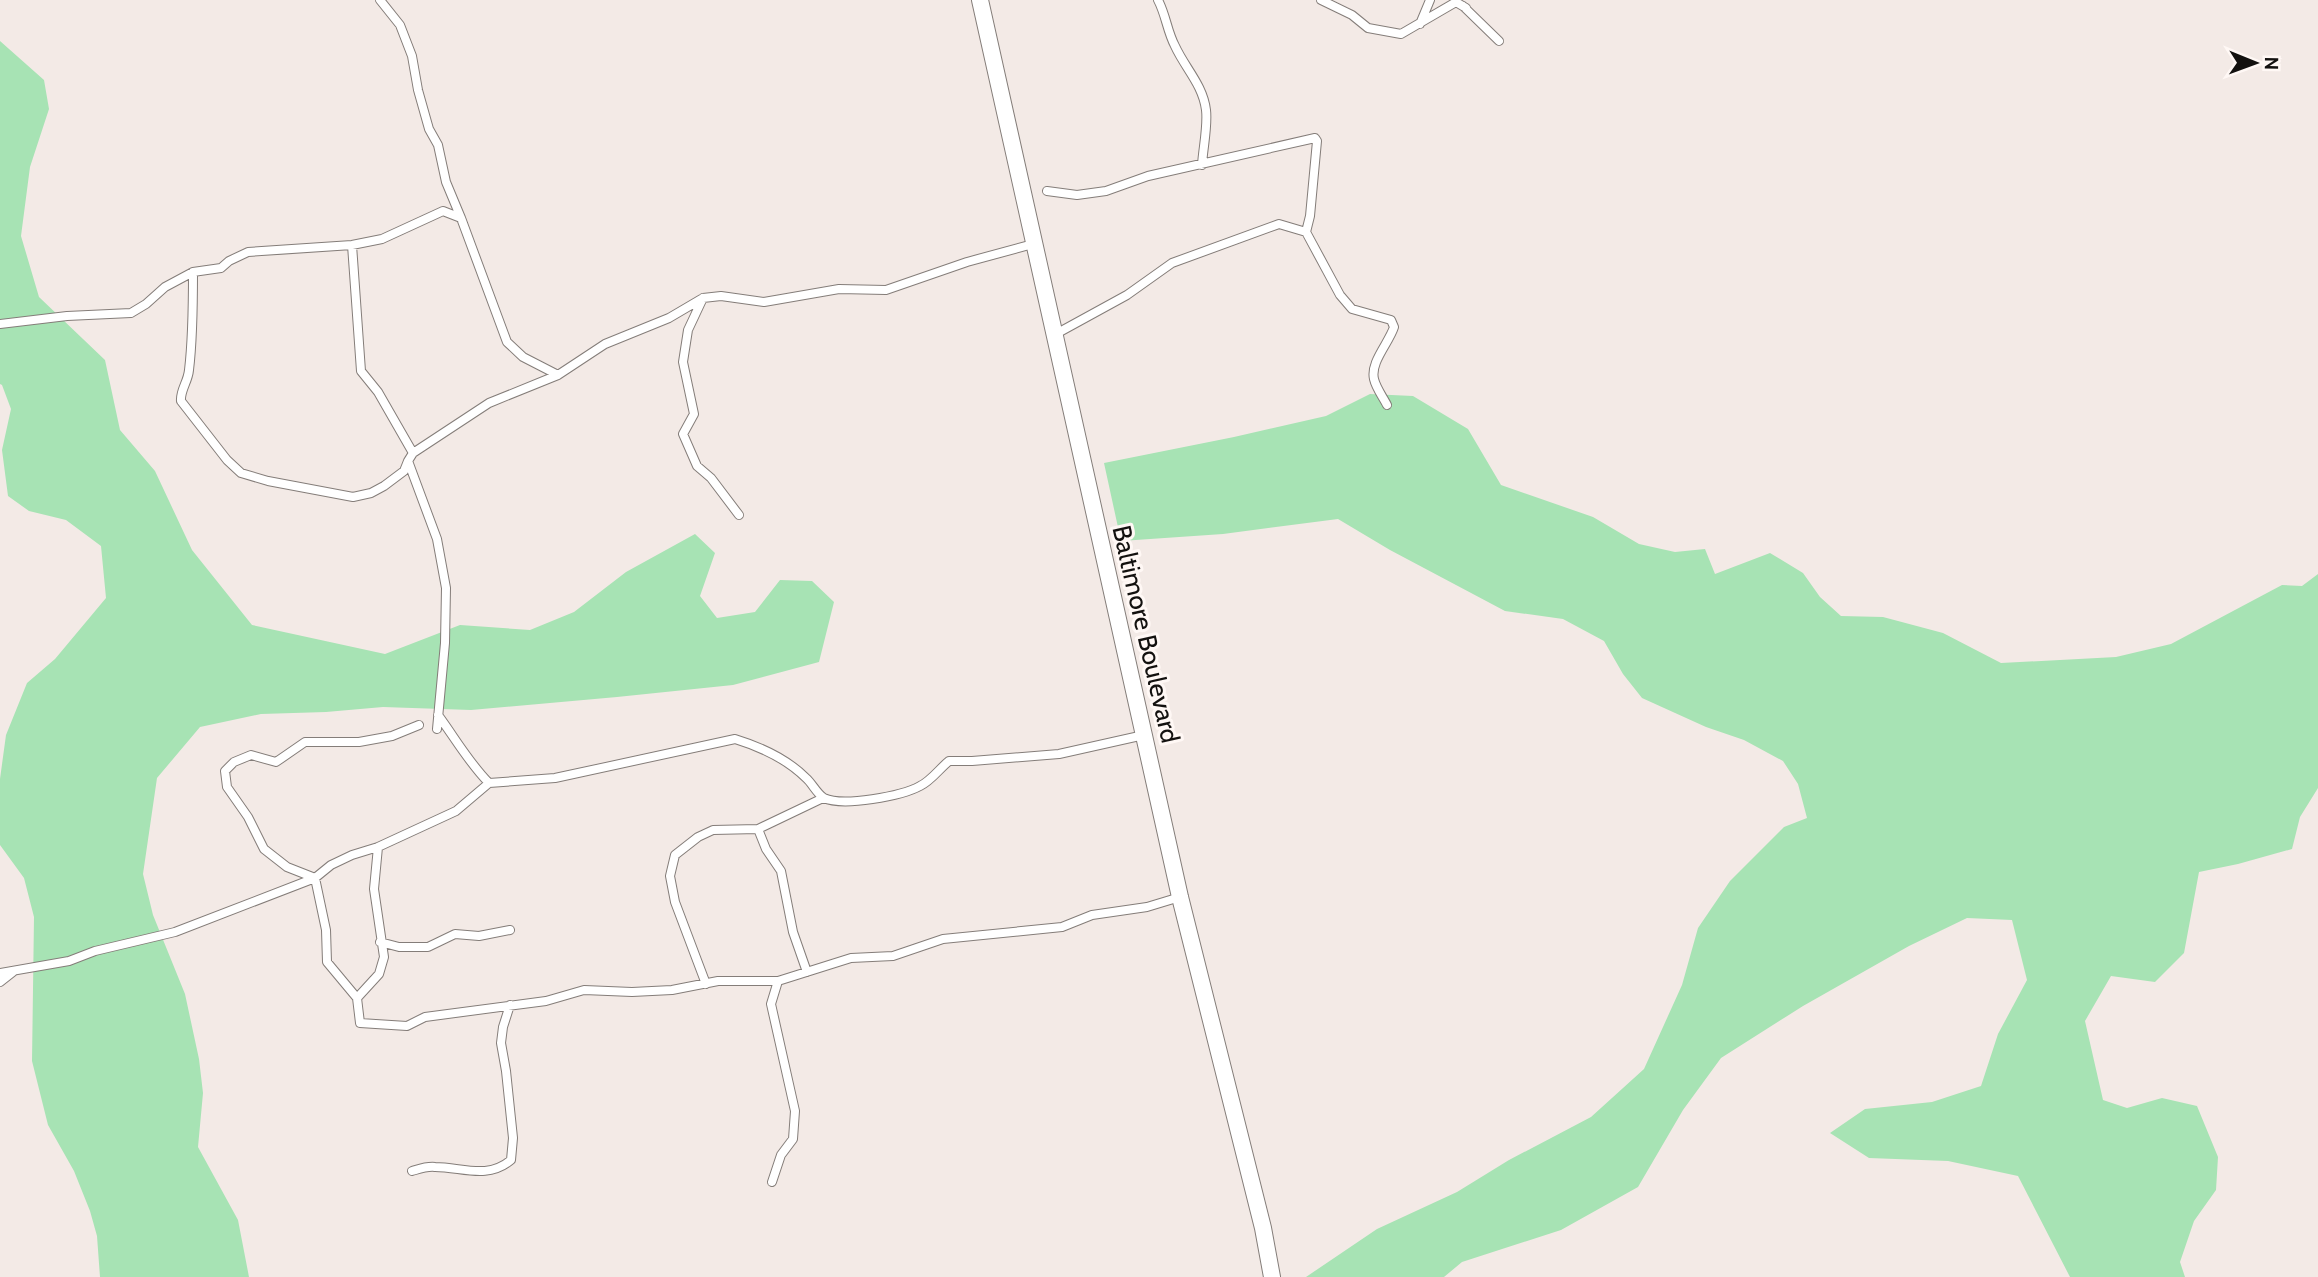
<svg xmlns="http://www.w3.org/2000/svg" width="2318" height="1277" viewBox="0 0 2318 1277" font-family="Cabin,sans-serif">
<rect width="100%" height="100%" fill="#f3eae6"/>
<!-- green -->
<path fill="#a7e3b4" d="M0 41 44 80 49 109 30 167 21 236 39 297 105 360 120 430 155 471 192 550 252 625 385 654 460 625 530 630 574 612 626 572 695 534 715 553 700 596 717 618 755 612 780 580 812 581 834 602 819 662 733 685 617 697 471 710 383 707 326 712 261 714 200 727 157 778 143 874 153 915 185 994 199 1059 203 1093 198 1147 238 1220 249 1277H100L97 1236 90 1211 74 1171 48 1125 32 1061 34 917 24 878 0 845V779L6 735 27 683 55 659 106 598 101 546 66 520 29 511 8 496 2 450 11 409 2 385 0 384Z
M1370 394 1413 396 1468 429 1501 485 1593 517 1639 544 1675 552 1705 549 1715 574 1770 553 1803 573 1820 597 1841 616 1883 617 1943 633 2001 663 2116 657 2171 644 2282 585 2302 586 2318 574V788L2300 817 2292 849 2238 864 2199 872 2184 953 2155 982 2111 976 2085 1021 2103 1100 2127 1108 2162 1098 2197 1106 2218 1157 2216 1190 2194 1221 2180 1262 2185 1277H2070L2018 1176 1948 1161 1869 1158 1830 1133 1865 1109 1932 1102 1981 1086 1998 1034 2027 980 2012 920 1967 918 1909 946 1803 1006 1721 1058 1683 1110 1638 1187 1561 1230 1462 1262 1444 1277H1306L1377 1229 1457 1192 1509 1160 1591 1117 1644 1069 1682 985 1698 928 1730 881 1784 827 1807 818 1798 784 1783 761 1744 740 1706 727 1642 698 1623 674 1604 641 1563 619 1505 611 1390 550 1338 519 1223 534 1121 541 1104 463 1234 437 1326 416Z"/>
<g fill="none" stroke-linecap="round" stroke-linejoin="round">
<!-- street casing -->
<g stroke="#847d79" stroke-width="10">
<path id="street" d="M380 0 400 25 412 56 418 90 429 129 438 145 446 182 461 218
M1158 0C1166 15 1167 31 1175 46 1185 68 1203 85 1206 110 1208 126 1203 148 1202 165
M1321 0 1352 15 1368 28 1401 34 1456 2 1466 8
M1463 6 1499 41
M1420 24 1430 0
M1047 191 1077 195 1106 191 1148 176 1315 138 1317 141 1310 216 1306 232 1340 295 1352 309 1391 320 1394 327C1389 343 1370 362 1374 379 1376 388 1383 397 1387 405
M352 245 361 371 378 392 413 453
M193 272C193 305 193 337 189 370 188 382 180 390 181 401L227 460 241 473 268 481 353 497 371 493 384 486 404 471 408 461
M703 298 688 330 683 362 694 414 683 434 697 466 711 478 739 515
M0 324 67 316 131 313 146 304 165 287 193 272 221 268 229 261 248 252 352 245 382 239 443 211 461 218 507 342 523 357 558 375
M1054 335 1127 295 1172 263 1279 224 1306 232
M438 715C455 738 469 763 489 783
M419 725 392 736 359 742H305L276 762 251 755 234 762 225 771 227 787 248 817 264 849 287 867 315 878 331 865 352 855 378 847 456 811 489 783 555 778 735 739C761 747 786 758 806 778 812 783 817 794 824 798 843 807 902 796 920 786 931 781 940 768 949 761H972L1059 754 1144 735
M437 729 445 643 446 588 437 539 408 461 413 453 489 403 558 375 605 344 669 318 703 298 721 296 764 302 839 289 886 290 967 262 1033 244
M758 829 766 849 781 871 793 932 807 972
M380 942 399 947H428L455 934 479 936 510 930
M0 973 69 961 95 951 175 932 315 878 326 930 327 962 357 998 360 1023 407 1026 425 1017 546 1001 584 990 632 992 672 990 718 981H778L851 958 893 956 943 939 1062 927 1092 915 1147 907 1180 897
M0 982 14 971
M706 984 675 902 670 876 675 855 698 837 713 830 758 829 823 798
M357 998 379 974 384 957 374 889 378 847
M412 1171C419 1169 427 1166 435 1167 462 1167 487 1180 511 1160L513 1138 506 1071 501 1043 503 1027 510 1005
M772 1182 781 1155 793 1139 795 1111 771 1004 778 981"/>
</g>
<!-- highway casing -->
<g stroke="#847d79" stroke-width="18">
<path id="highway" d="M980 0 1180 897 1263 1228 1272 1277"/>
</g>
<!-- street -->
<use href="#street" stroke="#fff" stroke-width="8"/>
<!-- highway -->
<use href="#highway" stroke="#fff" stroke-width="16"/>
</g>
<g text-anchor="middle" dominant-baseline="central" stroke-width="6" stroke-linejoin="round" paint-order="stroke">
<!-- street labels -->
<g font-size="26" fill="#13110f" stroke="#fff8f5">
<text transform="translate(1146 634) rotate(77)">Baltimore Boulevard</text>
</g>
</g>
<!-- north arrow -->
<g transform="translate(2255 63) rotate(91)" stroke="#fff8f5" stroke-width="5" paint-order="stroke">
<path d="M0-5L12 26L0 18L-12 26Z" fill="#13110f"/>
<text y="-10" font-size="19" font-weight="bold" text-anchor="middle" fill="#13110f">N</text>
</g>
</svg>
